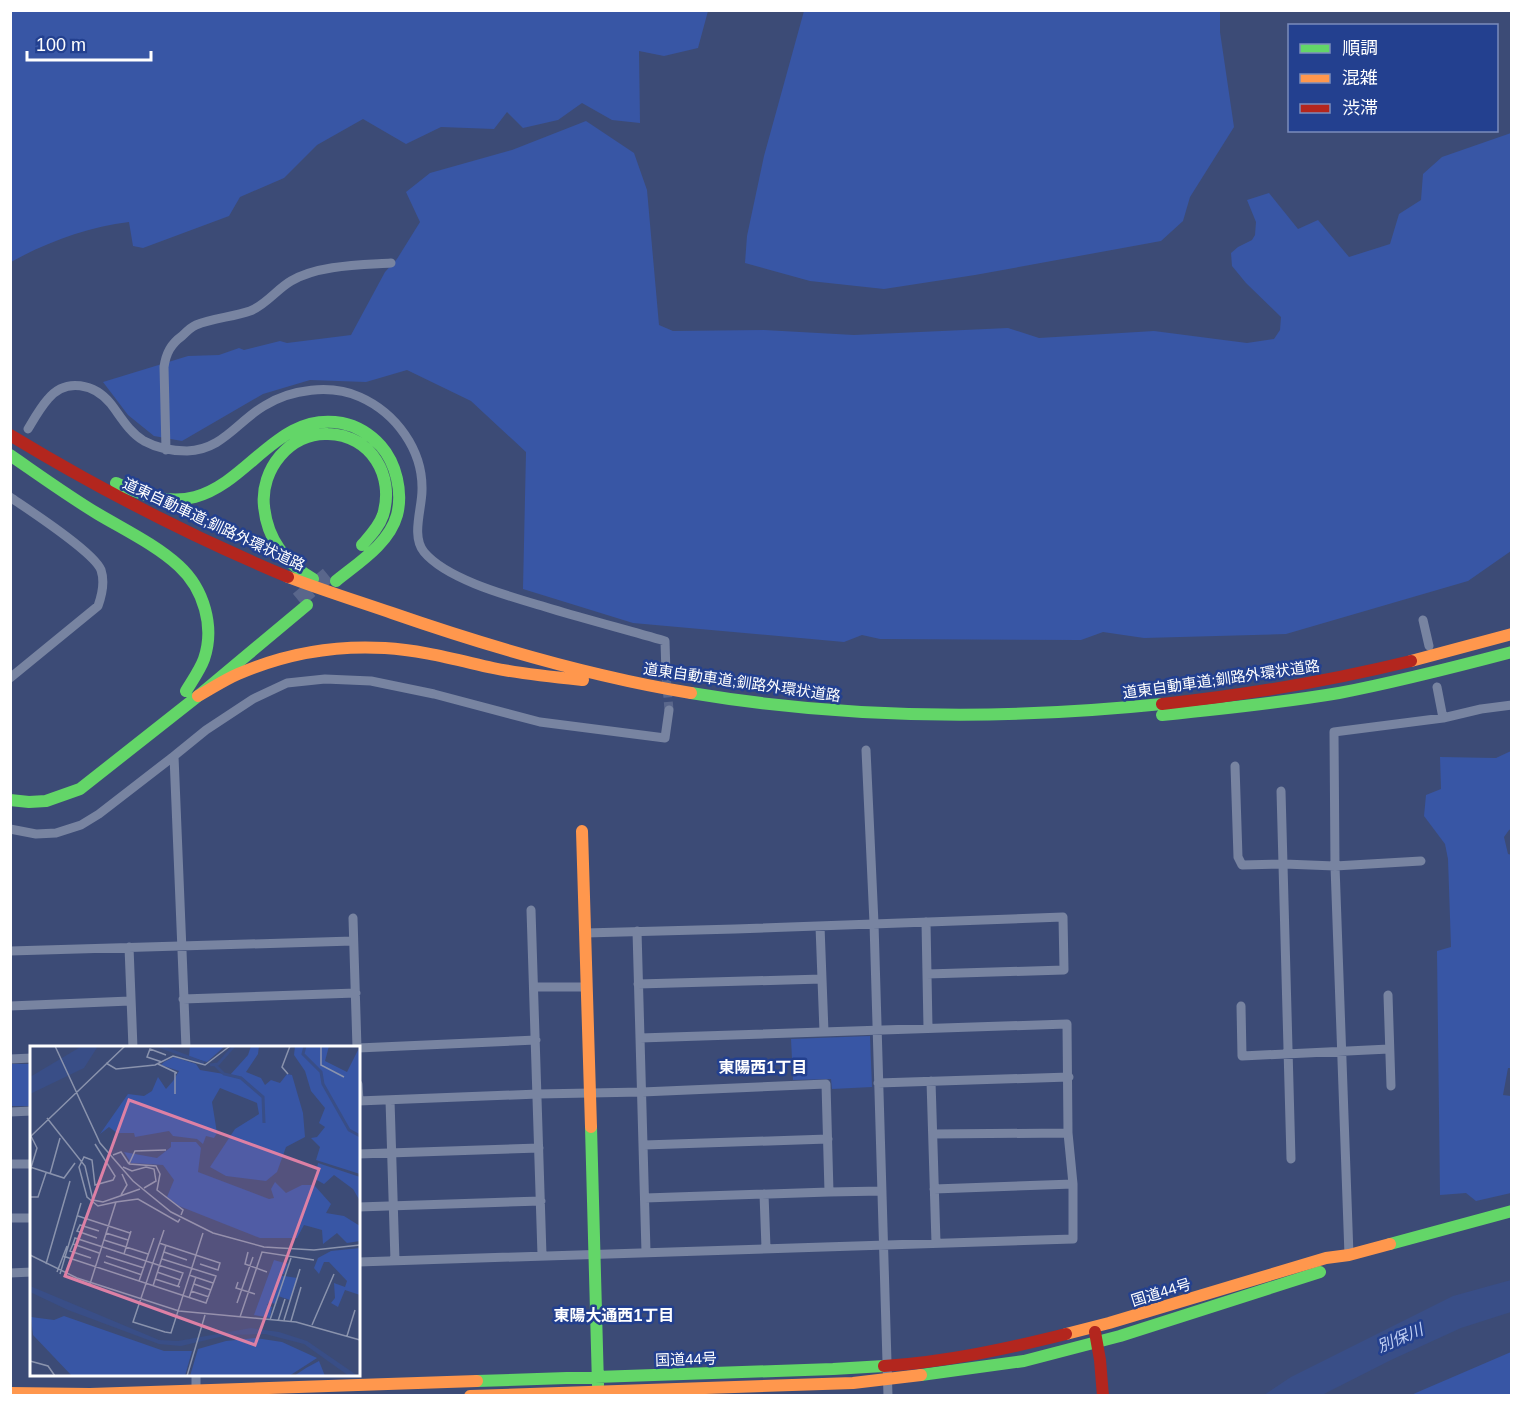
<svg xmlns="http://www.w3.org/2000/svg" width="1522" height="1406" viewBox="0 0 1522 1406" font-family="Helvetica,'Noto Sans JP',sans-serif">
<rect width="100%" height="100%" fill="#3c4b76"/>
<!-- green -->
<path fill="#3856a5" d="M11 10H708V11L698 48 664 56 639 51 640 123 612 120 582 103 558 120 523 128 507 112 494 129 441 127 406 144 363 119 317 145 284 178 240 197 229 216 143 248 133 246 129 222C88 227 47 242 11 262Z
M804 11H1220V32L1234 127 1190 197 1183 221 1161 241 975 275 884 289 810 281 745 263 747 236 764 156Z
M586 121 634 153 647 190 659 325 673 331 764 330 854 335 1008 328 1039 338 1154 331 1247 343 1274 339 1280 330 1281 317 1246 283 1232 266 1231 253 1238 247 1252 240 1255 235 1256 222 1247 200 1269 193 1298 229 1318 220 1349 257 1390 244 1399 214 1421 200 1423 174 1442 157 1511 133V551L1468 581 1286 634 1144 638 1103 632 1081 640 880 639 862 635 844 642 633 623 523 589 526 452 471 401 407 370 366 382 310 380 263 394 182 441 154 436 128 415 103 382 188 356 219 355 239 348 244 350 280 341 287 343 351 335 385 272 397 259 420 222 406 192 430 173 512 150Z
M1511 751V829L1509 830 1504 837 1508 854 1512 855V1068H1508L1503 1095 1511 1096V1193L1476 1201 1466 1193 1440 1195 1437 951 1451 947 1448 859 1445 844 1424 816 1426 795 1441 789 1440 757 1496 758Z
M870 1036 872 1087 832 1089 831 1079 793 1080 791 1039Z
M11 1064H31V1106H11Z
M1511 1352V1395H1411Z"/>
<!-- water -->
<path fill="#394e87" d="M1511 1280V1312L1461 1328 1391 1360 1322 1395H1264L1291 1377 1453 1296Z"/>
<g fill="none" stroke-linecap="round" stroke-linejoin="round">
<!-- street-tunnel -->
<path stroke="#59668b" stroke-width="9" stroke-dasharray="9 4.5" stroke-linecap="butt" d="M666 675 669 710"/>
<!-- highway-tunnel -->
<path stroke="#59668b" stroke-width="16" stroke-dasharray="16 8" stroke-linecap="butt" d="M298 600 328 575"/>
<!-- street -->
<path stroke="#7884a1" stroke-width="9" d="M28 429C34 419 40 408 48 399 66 377 95 384 111 404 121 417 129 432 144 441 157 448 172 451 187 451 222 450 237 422 264 406 291 389 331 384 360 397 396 413 423 450 422 490 422 509 411 536 424 552 448 581 516 598 552 609 589 620 627 630 665 641L666 675
M166 450 164 367C166 353 171 344 182 336 186 332 191 327 196 325 213 318 233 317 250 311 266 305 277 289 291 281 318 265 360 265 391 263
M10 497C29 510 94 552 101 570 105 582 102 595 98 606L10 678
M1423 620 1429 646
M1437 687 1443 718
M866 750 874 923 888 1396
M1235 766 1238 857 1242 865 1284 864 1335 866 1421 861
M1281 791 1291 1159
M10 829 36 834 56 833 81 825 99 814 174 756
M531 910 542 1255
M353 918 357 1048
M926 922 928 1028
M820 926 824 1032
M637 931 646 1252
M585 933 735 929 1063 917 1064 970 927 974
M129 947 133 1048
M10 951 353 941
M638 984 822 979
M535 987H587
M1388 995 1391 1086
M183 999 356 993
M10 1006 130 1001
M1241 1006 1242 1056 1389 1049
M186 1048 174 756 206 730 253 699 287 683 325 679 371 681 434 694 540 722 665 738 669 710
M358 1048 536 1040
M10 1059 32 1058
M931 1081 936 1243
M878 1083 1069 1077
M358 1084 359 1101
M390 1100 395 1261
M358 1101 538 1094 642 1092 826 1084 829 1192
M10 1112 32 1111
M933 1134 1068 1133
M644 1145 828 1139
M358 1154 539 1148
M10 1164H32
M934 1189 1073 1184
M764 1194 766 1248
M645 1198 829 1192 882 1191
M358 1207 541 1201
M10 1218H32
M1349 1255 1335 866 1334 732 1443 718 1481 709 1512 705
M358 1262 1073 1239V1184L1068 1133 1067 1024 640 1038
M10 1273 32 1272
M196 1374V1393"/>
<!-- fast -->
<path stroke="#63d668" stroke-width="12" d="M10 455C39 475 68 496 98 514 125 530 156 545 179 566 204 589 215 627 204 659 200 670 192 681 186 691
M116 483C141 495 168 504 195 497 250 482 278 411 342 423 357 426 370 434 381 446 396 463 403 492 397 515 389 544 358 563 336 581
M313 579C286 563 267 539 264 506 260 470 290 432 328 434 371 435 395 476 383 515 379 527 370 536 362 545
M691 693C846 719 1006 720 1162 704
M1162 715C1221 709 1280 703 1339 693 1397 682 1455 667 1512 652
M10 800 29 802 46 801 80 789 198 696 307 605
M591 1127 598 1385
M1390 1244 1512 1211
M921 1375 1024 1361 1120 1336 1320 1272
M477 1381 833 1369 884 1366"/>
<!-- slow -->
<path stroke="#ff974d" stroke-width="12" d="M288 577C322 590 357 601 392 613 490 647 588 676 691 693
M1411 661 1512 634
M198 696C211 689 224 680 238 674 284 654 335 645 385 648 421 650 457 660 493 668 522 674 553 677 583 680
M582 831 591 1127
M1066 1334 1109 1323 1326 1258 1349 1255 1390 1244
M10 1393 90 1394 477 1381
M470 1396 853 1383 921 1375"/>
<!-- jam -->
<path stroke="#b3261e" stroke-width="12" d="M10 435C99 489 192 537 288 577
M1162 704C1246 695 1329 681 1411 661
M1095 1332 1100 1360 1103 1396
M884 1366C946 1362 1006 1349 1066 1334"/>
</g>
<g text-anchor="middle" dominant-baseline="central" stroke-width="5" stroke-linejoin="round" paint-order="stroke">
<!-- street labels -->
<g font-size="15" fill="#fff" stroke="#23408f">
<text transform="translate(214 524) rotate(25)">道東自動車道;釧路外環状道路</text>
<text transform="translate(1221 679) rotate(-8)">道東自動車道;釧路外環状道路</text>
<text transform="translate(742 682) rotate(8)">道東自動車道;釧路外環状道路</text>
<text transform="translate(1161 1292) rotate(-17)">国道44号</text>
<text transform="translate(686 1359) rotate(-2)">国道44号</text>
</g>
<!-- neighbourhood labels -->
<g font-size="16" font-weight="bold" fill="#fff" stroke="#23408f">
<text x="763" y="1067">東陽西1丁目</text>
<text x="614" y="1315">東陽大通西1丁目</text>
</g>
<!-- water labels -->
<g font-size="16" font-style="italic" fill="#bfcef3" stroke="#23408f">
<text transform="translate(1400 1338) rotate(-23)">別保川</text>
</g>
</g>
<!-- overview -->
<g transform="translate(30 1046)">
<rect width="330" height="330" fill="#3c4b76"/>
<path d="M160 0H195L177 16 159 11ZM221 0H229L228 8 216 26 231 32 235 39 241 34 250 37 257 28 262 29 273 67 275 91 256 101 247 126 236 135 196 130 180 121 205 83 229 68 227 57 190 42 182 56 187 87 184 92 176 90 173 98 167 93 143 90 139 85 105 91 104 87H87L79 81 70 88 98 48 114 50 122 45 128 31 136 43 143 35 149 25 131 19 134 16 144 11 166 18 170 24 200 29 218 9ZM265 0H299L295 15 317 26 330 0V128L286 114 290 101 281 92 287 91 295 81 289 77 295 62 281 45 275 25 264 9ZM141 96H166L171 102 168 126 239 153 244 152 241 143 245 136 256 147 272 139H284L301 158 296 167 314 170 330 180V195L317 197 307 187 293 198 292 184 274 179 267 192H230L149 160 137 151 144 134 133 119 101 117 94 106 127 112 141 101ZM288 117 330 131V155L323 143 304 129 294 138 285 133ZM330 202V249L315 244 308 261 301 257 305 252 304 237 315 241 317 235 299 216H294L289 228 284 222 288 212 301 205ZM244 214 258 218 254 228 248 229 267 232 260 254 248 250 245 258 239 256 237 259 242 261 240 272 224 269ZM34 270 134 305H162L155 330H42L3 289 1 271 24 274ZM226 292 252 296 287 312 259 330H160L168 303 196 295ZM289 315 295 330H264L276 322Z" fill="#3856a5"/>
<path d="M52 0H68L54 22 0 48V31ZM0 240 129 294 148 295 221 282 249 286 277 295 328 330H319L274 298 235 288 198 289 151 300 129 298 38 264 0 246Z" fill="#394e87"/>
<path fill="none" stroke="#394e87" stroke-width="3" d="M129 0 174 17M275 0 273 8 291 26 293 38 319 84 330 90M180 19 188 18 204 0M185 19 194 28 211 32 233 51 234 77"/>
<path fill="none" stroke="#8a93ad" stroke-width="1.5" d="M25 0 70 97 103 135 141 166 183 187 234 201 284 204 330 199M291 0V19L314 31M132 16 117 11 120 3 136 9M76 17 86 23 125 19 143 10 175 19 200 0M128 18 147 27M258 28 252 21 260 0M145 48V27M17 72 55 120 63 154 73 156 110 143M0 91 95 0M65 98 85 130 83 134 65 139 62 114 54 111 49 121 57 151 68 160 86 156M83 109 91 106 99 118M99 118 126 120 130 128 127 144 153 164 151 169M99 118 105 105 136 104M0 121 34 132 45 117M93 121 102 125 116 121 124 123 126 135 114 142M0 125 7 102 1 90M20 128 30 92M91 149 97 139 92 128M0 151H8L16 127M48 170 100 187M134 184 103 276 135 286 141 287 173 187M76 187 98 194M67 192 47 185 50 179 69 185M74 194 118 208M129 197 190 217 188 224 170 218M43 198 45 192 153 227 148 240M134 206 157 214M218 206 215 218 237 226M94 208 101 185M0 209 47 232 149 265 266 276 330 294M33 210 176 257 186 230 132 213M76 210 114 222M61 212 40 205 43 198 69 207M74 216 112 229M16 218 40 135M27 226 37 200M127 226 150 234M30 228 51 157M159 229 183 237M125 233 150 241M109 235 124 192M208 236 206 242 225 248M60 238 86 156 108 153 148 176 150 173M164 238 181 244M123 240 136 199M161 245 179 251M159 252 166 231M207 257 223 211M210 271 232 206 284 214M240 274 261 212M254 274 270 223M248 275 255 253M261 275 271 241M282 279 304 228M317 290 325 264M0 315 18 320 25 330M157 330 175 269"/>
<path fill="#dd80a5" fill-opacity="0.15" stroke="#dd80a5" stroke-width="3" d="M99 54 289 123 225 299 35 230Z"/>
<rect width="330" height="330" fill="none" stroke="#fff" stroke-width="3"/>
</g>
<!-- border -->
<rect width="1522" height="1406" fill="none" stroke="#ffffff" stroke-width="24"/>
<!-- legend -->
<rect x="1288" y="24" width="210" height="108" fill="#23408f" stroke="#7b8cbc" stroke-width="1.5"/>
<rect x="1300" y="44" width="30" height="9" fill="#63d668" stroke="#7b8cbc" stroke-width="1.5"/>
<text x="1342" y="54" font-size="18" fill="#ffffff">順調</text>
<rect x="1300" y="74" width="30" height="9" fill="#ff974d" stroke="#7b8cbc" stroke-width="1.5"/>
<text x="1342" y="84" font-size="18" fill="#ffffff">混雑</text>
<rect x="1300" y="104" width="30" height="9" fill="#b3261e" stroke="#7b8cbc" stroke-width="1.5"/>
<text x="1342" y="114" font-size="18" fill="#ffffff">渋滞</text>
<!-- scale -->
<path d="M27 51v9h124v-9" fill="none" stroke="#ffffff" stroke-width="3"/>
<text x="36" y="51" font-size="18" fill="#ffffff" stroke="#23408f" stroke-width="4.5" paint-order="stroke">100 m</text>
</svg>
